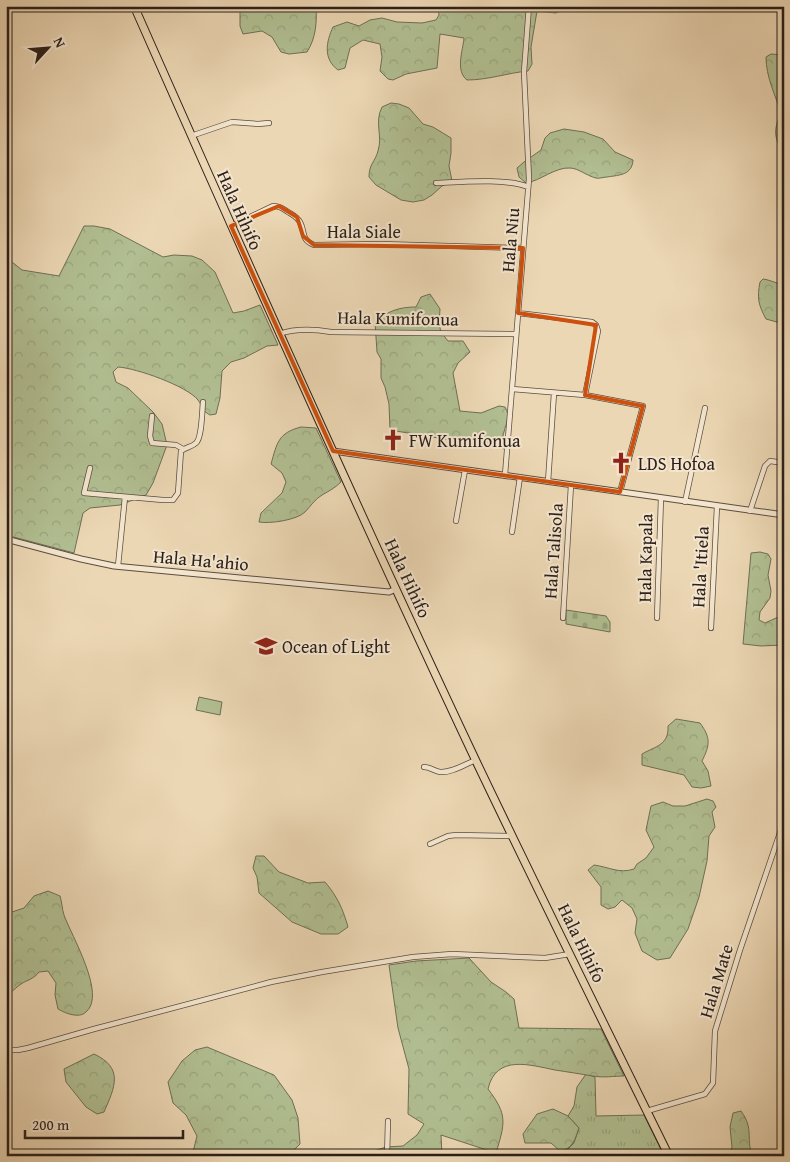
<svg xmlns="http://www.w3.org/2000/svg" width="790" height="1162" viewBox="0 0 790 1162" font-family="'Gentium Book Plus',serif">
<defs>
<pattern id="grass-tufts" width="24" height="20" patternUnits="userSpaceOnUse" patternTransform="scale(1.25)"><rect width="24" height="20" fill="#b1bf92"/><path d="M3 7l-1-3M5 7V3M7 7l1-3M15 17l-1-3M17 17v-4M19 17l1-3" fill="none" stroke="#98a47d"/></pattern>
<pattern id="forest-crowns" width="20" height="18" patternUnits="userSpaceOnUse" patternTransform="scale(1.25)"><rect width="20" height="18" fill="#b1bf92"/><path d="M2 6a3 3 0 1 1 6 0M12 15a3 3 0 1 1 6 0" fill="none" stroke="#98a47d"/></pattern>
<pattern id="cemetery-stones" width="16" height="16" patternUnits="userSpaceOnUse" patternTransform="scale(1.25)"><rect width="16" height="16" fill="#b1bf92"/><path d="M2 7V4a2 2 0 0 1 4 0v3zM10 15v-3a2 2 0 0 1 4 0v3z" fill="#98a47d"/></pattern>
</defs>
<rect width="100%" height="100%" fill="#ecd7b4"/>
<filter id="stains"><feTurbulence type="fractalNoise" baseFrequency=".004" numOctaves="4"/><feColorMatrix values="0 0 0 0 .2 0 0 0 0 .09 0 0 0 0 .02 0 0 0 .5 -.17"/></filter>
<radialGradient id="worn" r=".72"><stop offset=".6" stop-color="#630" stop-opacity="0"/><stop offset="1" stop-color="#630" stop-opacity=".3"/></radialGradient>
<!-- grass -->
<path fill="url(#grass-tufts)" stroke="#6e6f56" d="M586 1074 595 1077 596 1116 644 1115 664 1156H566L567 1150 574 1143 579 1128 568 1116 574 1106 577 1087Z"/>
<!-- forest -->
<path fill="url(#forest-crowns)" stroke="#6e6f56" d="M240 6H316C317 22 316 38 307 52L289 54 281 52 272 37 262 31 243 34 240 26Z
M438 6H570L556 13 537 11 531 47 532 64 528 71C507 73 488 80 467 80 455 71 463 50 464 38L440 34 437 68 406 74 393 80 388 79 380 71 382 57 380 44 363 40 350 48 345 68 338 70C323 59 326 42 333 27L347 22 359 26 370 20 382 18 397 22 422 23 436 20 439 15Z
M771 54 784 55V155C774 137 773 131 781 113 775 94 766 77 766 57Z
M391 103 399 104 409 108 423 124 433 127 451 138V153L449 166 452 181 442 186 432 195 424 200 413 202 401 200 376 185 369 177C369 164 375 162 378 151 383 135 374 123 382 107Z
M564 129 584 132 603 139 615 152 633 160C632 175 620 175 607 177 603 177 599 179 596 178 587 176 578 168 570 168 555 167 540 181 526 183L519 177 517 168 524 162 541 150 545 138 550 133Z
M84 226H94L110 229 163 257 174 255 192 256 202 260 215 272 233 313 244 311 260 305 278 345 267 346 244 358 231 362 222 371 220 398 216 414 210 415C201 410 203 407 198 400 187 386 136 368 118 367L113 372 116 382 128 388 153 412 162 424 167 445 153 483 146 495 120 505 90 508 83 513 74 553 6 535V255L12 262 22 270 59 276Z
M763 279C771 280 779 285 784 284V324L766 319C758 304 757 298 760 282Z
M430 294 440 309 439 324 441 332 448 341H463L470 352 458 363 453 373 460 411 481 413 499 406 505 407C511 417 506 422 504 432 502 438 503 443 505 449L390 430 389 404 385 387 381 378V359L377 352 375 322C388 311 399 307 416 307L421 297Z
M301 427 316 428 341 482C335 488 329 491 322 495 315 499 310 507 305 512 297 520 270 524 259 522L261 513 282 493 286 482 282 473 271 464C277 443 278 433 301 427Z
M760 552 768 554 771 559 768 575 771 591 770 598 760 612 759 620 765 623 776 618 784 617V645L761 646 743 644 751 553Z
M676 719 700 723C711 738 710 745 702 761L708 771 711 786 701 788 692 787 684 775 642 765V754C656 746 669 745 668 726Z
M707 799 713 801 716 807 712 812 715 827 709 836 707 861 699 897 688 929 670 958 657 960 642 951 635 933 637 919 632 908 622 900 615 907 608 909 601 905V887L588 870 594 865C609 867 619 874 634 869L637 864 646 858 654 847 646 830 651 806 663 802 673 806H685Z
M256 856H264L279 872 308 883 325 882C337 896 343 909 348 927L338 934H321L292 922 259 893 257 877 253 868Z
M48 891 60 896C62 902 62 909 64 915 71 935 107 995 86 1012 79 1019 65 1013 58 1009L55 995 56 983 48 971 39 972C34 979 27 980 21 984 15 988 13 992 6 995V917L9 913 24 908 34 896Z
M469 958 491 982 506 992 514 999 519 1028 601 1029 624 1076C614 1076 603 1078 593 1076 581 1074 568 1072 555 1070 530 1065 496 1054 488 1089 508 1115 505 1123 496 1153L441 1135 442 1156H372L374 1151 386 1147 403 1146 417 1135 424 1124 408 1114 409 1069 398 1028 389 965 416 961Z
M207 1047 274 1075 292 1100 298 1118 300 1144 293 1151 273 1156H192L197 1136 186 1115 173 1103 168 1082 182 1061 195 1050Z
M94 1054C124 1068 115 1087 104 1112L97 1114 86 1107 66 1082 64 1069Z
M553 1109 568 1116 579 1128C575 1139 573 1149 560 1151L551 1143H525L523 1134 537 1114Z
M741 1111C754 1129 746 1137 752 1156H730L732 1147 730 1127 733 1113Z"/>
<!-- cemetery -->
<path fill="url(#cemetery-stones)" stroke="#6e6f56" d="M566 610 606 616 610 622V632L566 624Z"/>
<!-- garden -->
<path fill="#b1bf92" stroke="#6e6f56" d="M199 697 222 702 220 715 196 710Z"/>
<g fill="none" stroke-linecap="round" stroke-linejoin="round">
<!-- minor casing -->
<g stroke="#5b4d40" stroke-width="6">
<path id="minor" d="M191 136 232 122 258 124 269 123
M436 183C460 182 508 178 528 187
M231 226 273 206C279 206 282 208 288 212 293 215 297 217 300 222 306 233 300 239 314 245L381 244 523 248
M279 334C296 328 314 329 331 332L516 334
M512 389 585 395 598 331 596 325 592 322 518 313
M585 395 643 406 620 492
M152 416 150 436 152 443 176 445 183 449
M90 468 84 493 163 500H173L178 493 181 451C186 447 192 447 196 443 202 438 202 411 203 402
M505 475 529 179 524 72 529 6
M548 482 554 393
M685 502 705 408
M750 511 765 466 770 461 784 463
M456 521 465 470
M512 532 520 477
M118 566 125 497
M563 618 571 485
M657 618 661 498
M711 628 717 506
M424 767C430 767 434 771 440 772 452 773 465 764 476 760
M430 844 448 836 456 835 512 836
M6 1050H18L28 1048 94 1029 271 982 322 972 413 957 452 954 545 958 570 954
M647 1111 705 1094 713 1083 715 1031 740 950 784 821
M387 1156 388 1121"/>
</g>
<!-- tertiary casing -->
<g stroke="#5b4d40" stroke-width="7">
<path id="tertiary" d="M333 451 784 515
M6 539 81 559 114 566 389 592 396 589"/>
</g>
<!-- primary casing -->
<g stroke="#2b1f19" stroke-width="9">
<path id="primary" d="M134 6C246 259 358 511 476 761 539 893 604 1024 669 1156"/>
</g>
<!-- minor -->
<use href="#minor" stroke="#f3e5ce" stroke-width="4.5"/>
<!-- tertiary -->
<use href="#tertiary" stroke="#f3e5ce" stroke-width="5"/>
<!-- primary -->
<use href="#primary" stroke="#ecd7b4" stroke-width="7"/>
</g>
<!-- marked area -->
<path fill="none" stroke="#cc500e" stroke-width="4" stroke-linejoin="round" d="M279 206 297 217 303 236 314 245 523 248 518 313 596 325 585 395 643 406 620 492 333 451 231 226Z"/>
<!-- icons -->
<defs>
<g id="church-bare" transform="scale(1.725)"><path d="M-1.2-6h2.4v3.5h3.3v2.4h-3.3V6h-2.4V-.1h-3.3v-2.4h3.3Z" fill="#8f2418" stroke="#f3e5ce" stroke-width="2.5" paint-order="stroke"/></g>
<g id="school-bare" transform="scale(1.725)"><path d="M0-5L7-2L0 1L-7-2ZM-4 1L0 2.5L4 1V4Q0 6-4 4Z" fill="#8f2418" stroke="#f3e5ce" stroke-width="2.5" paint-order="stroke"/></g>
</defs>
<g fill-rule="evenodd">
<use href="#church-bare" x="393" y="440"/>
<use href="#church-bare" x="621" y="463"/>
<use href="#school-bare" x="266" y="646"/>
</g>
<g text-anchor="middle" dominant-baseline="central" stroke-width="4" stroke-linejoin="round" paint-order="stroke">
<!-- street labels -->
<g font-size="18" fill="#2b1f19" stroke="#f3e5ce">
<text transform="translate(240 210) rotate(66)">Hala Hihifo</text>
<text x="364" y="231">Hala Siale</text>
<text transform="translate(510 240) rotate(-85)">Hala Niu</text>
<text transform="translate(398 318) rotate(1)">Hala Kumifonua</text>
<text transform="translate(553 551) rotate(-86)">Hala Talisola</text>
<text transform="translate(645 558) rotate(-89)">Hala Kapala</text>
<text transform="translate(201 560) rotate(5)">Hala Ha'ahio</text>
<text transform="translate(700 567) rotate(-87)">Hala 'Itiela</text>
<text transform="translate(408 578) rotate(65)">Hala Hihifo</text>
<text transform="translate(582 943) rotate(64)">Hala Hihifo</text>
<text transform="translate(716 981) rotate(-73)">Hala Mate</text>
</g>
<!-- poi labels -->
<g font-size="18" fill="#2b1f19" stroke="#f3e5ce" text-anchor="start">
<text x="409" y="440">FW Kumifonua</text>
<text x="638" y="463">LDS Hofoa</text>
<text x="282" y="646">Ocean of Light</text>
</g>
</g>
<!-- margin -->
<rect width="790" height="1162" fill="none" stroke="#ecd7b4" stroke-width="25"/>
<rect x="8" y="8" width="775" height="1147" fill="none" stroke="#2b1f19" stroke-width="2.5"/>
<rect x="12" y="12" width="765" height="1137" fill="none" stroke="#2b1f19"/>
<!-- north arrow -->
<g transform="translate(48 48) rotate(64)" stroke="#f3e5ce" stroke-width="4" paint-order="stroke">
<path d="M0-4L9 19L0 12L-9 19Z" fill="#2b1f19"/>
<text y="-8" font-size="14" font-weight="bold" text-anchor="middle" fill="#2b1f19">N</text>
</g>
<!-- scale -->
<path d="M25 1130v8h158v-8" fill="none" stroke="#2b1f19" stroke-width="2.5"/>
<text x="32" y="1130" font-size="15" fill="#2b1f19" stroke="#f3e5ce" stroke-width="4" paint-order="stroke">200 m</text>
<rect width="100%" height="100%" filter="url(#stains)"/>
<rect width="100%" height="100%" fill="url(#worn)"/>
</svg>
